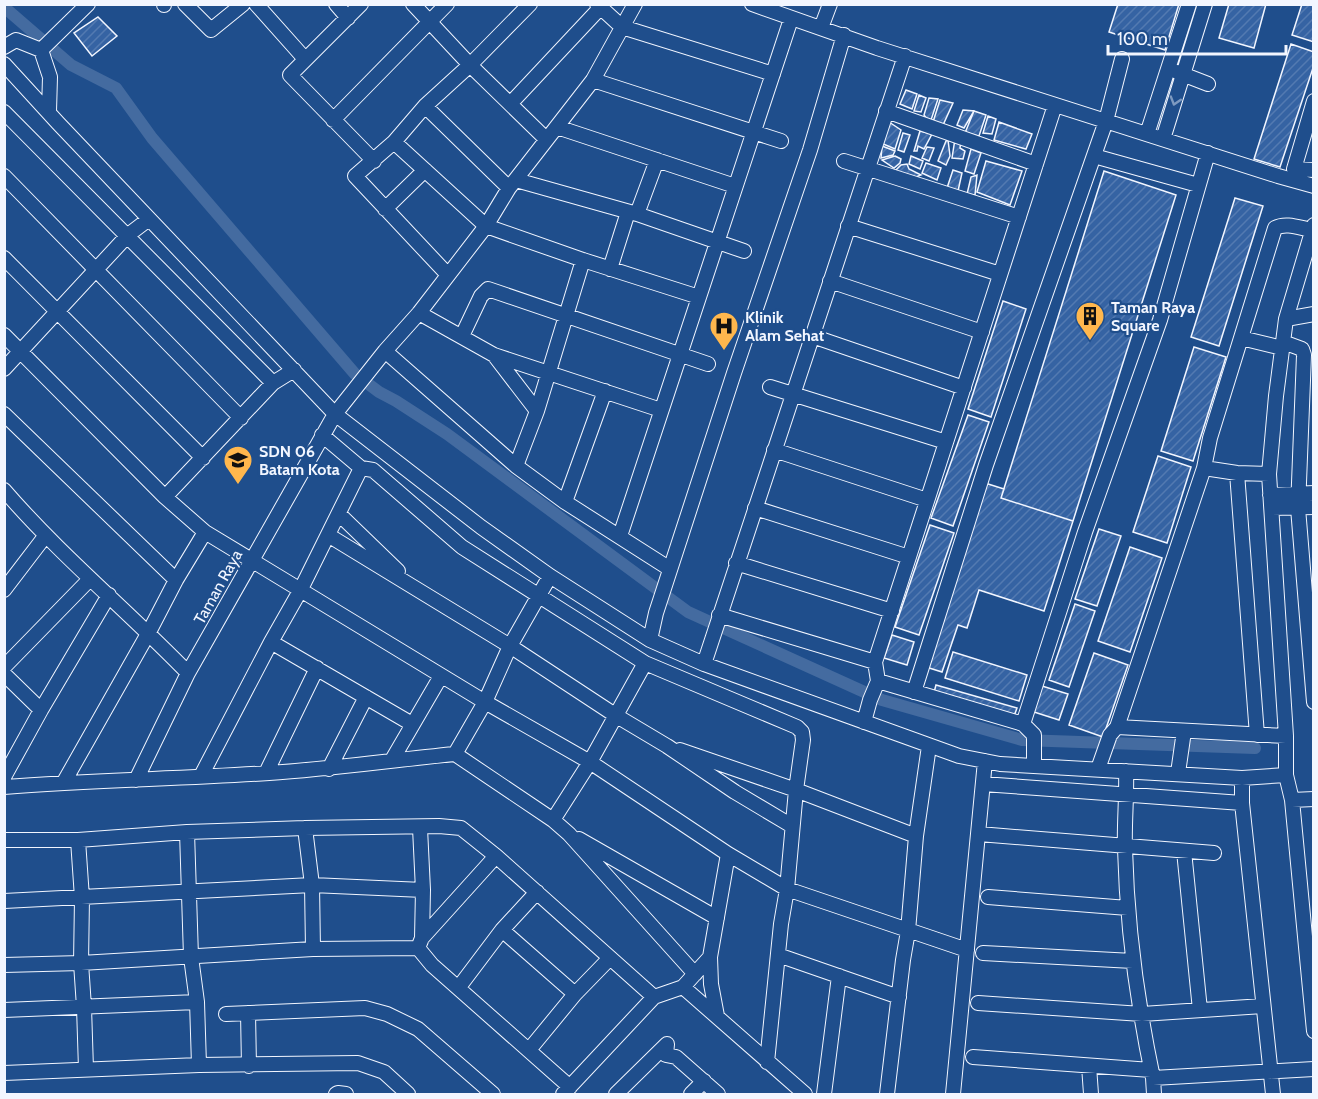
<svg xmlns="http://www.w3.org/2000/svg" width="1318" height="1099" viewBox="0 0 1318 1099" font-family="Cabin,sans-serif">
<defs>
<pattern id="building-hatch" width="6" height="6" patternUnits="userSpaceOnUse" patternTransform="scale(1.5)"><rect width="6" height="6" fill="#3563a3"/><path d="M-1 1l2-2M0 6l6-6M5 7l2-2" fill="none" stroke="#537ab1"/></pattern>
</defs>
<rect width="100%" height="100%" fill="#1f4e8c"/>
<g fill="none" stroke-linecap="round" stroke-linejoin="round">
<!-- canal -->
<path stroke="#446ba0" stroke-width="12" d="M4 7 71 65 116 88 152 138 355 374 379 392 396 401 447 434 688 612 882 700 1022 740 1255 748"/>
</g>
<!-- building -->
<path fill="url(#building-hatch)" stroke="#f2f6ff" stroke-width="1.5" d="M1118 4H1179L1165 50 1109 32Z
M1229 4H1266L1254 48 1219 38Z
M1302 4H1314V42L1292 35Z
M98 17 117 36 92 56 74 33Z
M1291 44 1314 52V65L1280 167 1254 159Z
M906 90 917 94 912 109 900 104Z
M919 95 926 98 921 112 914 111Z
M929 98 938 99 930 123 924 115Z
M940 100 953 103 943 125 933 122Z
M963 110 974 111 964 128 957 125Z
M974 111 986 115 979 136 965 133Z
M988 116 996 119 992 134 983 133Z
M889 122 901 130 895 149 881 143Z
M999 122 1032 134 1026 149 994 140Z
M920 131 932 134 924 149 918 146 917 151H914Z
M903 133 910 135 904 152 898 150Z
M955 139 961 141 960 148 965 151 963 159 952 158Z
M948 140 950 156 946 165 938 161 946 141Z
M882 146 895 151 893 155 881 158Z
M927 147 934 148 929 161 922 158Z
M971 149 981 153 974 174 965 171Z
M895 156 901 159 900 163 894 168 882 160Z
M911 156 923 161 920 169 909 164Z
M986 161 1022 171 1010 205 977 192Z
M926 163 941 168 937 180 922 173Z
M907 164 909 169 921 175 911 179 894 172 901 165Z
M953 170 962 173 958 191 947 188Z
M1104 171 1176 195 1073 521 1001 498Z
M977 175 975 195 967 194 971 177Z
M1235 198 1263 206 1219 346 1191 337Z
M1003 301 1026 309 991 417 968 409Z
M1194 347 1226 357 1193 461 1161 451Z
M968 415 989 422 953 526 931 518Z
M1158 456 1191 467 1167 543 1133 532Z
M985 483 1004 489 1001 498 1073 521 1044 611 979 590 967 628 958 625 942 672 926 667Z
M930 525 954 533 919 635 895 627Z
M1099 529 1121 536 1097 606 1075 599Z
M1130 547 1162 558 1130 652 1098 641Z
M1075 604 1095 611 1069 687 1049 680Z
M892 635 914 642 907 665 884 658Z
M953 652 1027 675 1019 701 945 678Z
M1094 653 1128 665 1103 737 1069 725Z
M936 685 1017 708 1013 719 933 696Z
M1042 686 1068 694 1059 720 1034 712Z"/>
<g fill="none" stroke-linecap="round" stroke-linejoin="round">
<!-- minor casing -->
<g stroke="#f2f6ff" stroke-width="16">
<path id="minor" d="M185 4 211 30 243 4
M256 4 305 59
M336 4 348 18
M361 4 290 75 374 161
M413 4 470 65 546 139
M597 4 622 27 773 74
M752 4 877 48 1278 176 1314 186
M164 5V4
M821 28 830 4
M4 47 16 40 41 50 50 77 49 111
M41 50 88 4
M4 64 58 123 335 414 481 527 550 576 650 640 704 664 959 756 1000 764 1242 778 1286 775
M1177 72 1208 84
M593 80 781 141
M1314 101 1294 169 1314 170
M510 104 601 7
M425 106 509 188
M886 111 1036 164
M4 112 273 383
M333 120 447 4
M557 127 735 186
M1147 134 1189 4
M1163 139 1205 4
M394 142 486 226 583 260 699 297
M1094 156 1198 185
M844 161 1019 217
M4 176 241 418
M516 180 637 214 744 251
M385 209 425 170
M637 214 657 160
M1314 225 1286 319 1276 396 1269 474 1286 736V775L1292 800 1314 1031
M848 226 1000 274
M4 258 203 458
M610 269 628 212
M448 275 355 176 394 142 425 106 470 65 530 4
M830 281 982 332
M419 313 494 355 537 411
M1286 319 1314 314
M4 335 165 497 205 532 485 702 590 762 728 854 787 889 967 950
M462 336 481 296 488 289 708 364
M812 336 964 388
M1241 338 1282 348
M1283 342 1302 349 1304 355 1298 508 1314 702
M385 351 516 466 565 502 670 569
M494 355 661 410
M4 369 128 235 149 219
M770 387 946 442
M4 414 176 580
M322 435 361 468 373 470 462 547 645 663 797 727 802 732 803 740 796 790 787 889 781 924 767 1062
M774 450 927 500
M516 466 537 411 583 260
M1204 468 1237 473 1269 474
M1237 473 1257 735
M4 490C61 556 128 611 188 673
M1270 495 1314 493
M165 497 273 383 294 370
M565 502 605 391
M755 508 909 557
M1272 508 1314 507
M339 514 398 571
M328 535 510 646 615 715 667 746 735 792 792 826
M620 536 791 19
M736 563 892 611
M4 590 46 535
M719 615 875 662 878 681 870 700 864 722
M650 640 656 613 734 373 810 150 844 35
M271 642 412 724
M875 662 1055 105
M704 664 905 56
M4 667 90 579
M4 674 41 710
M878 681 1023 724 1034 735V765
M914 692 986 465 1106 121 1122 59
M1023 724 1085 532 1160 320 1208 153
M1286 736 1117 727 1204 468 1210 438 1275 228C1286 222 1300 228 1312 230
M680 750 796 790 916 836
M455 754 485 702 510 646 550 576
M392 760 441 676
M329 769 366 697
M1098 769 1110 735 1117 727
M1126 771C1127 797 1124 823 1125 849 1127 926 1137 1002 1153 1078L1154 1094
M266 773 317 668
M1178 773 1184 731
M201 776 271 642 300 591 361 468
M4 777 41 710 109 595
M1242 778V803L1273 1094
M136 780 188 673 335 414 385 351 419 313 486 226 509 188 593 80 635 4
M64 782 149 632 176 580 205 532
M983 784 1242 803
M4 787C92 780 181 779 269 773 331 769 393 760 455 754L553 820 569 834 695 974
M1292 800 1314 799
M553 820 590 762 645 663
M305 828 312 885 313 949
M420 828 423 890 422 938
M187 832 191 957 197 1002 199 1065 358 1063 384 1072 408 1094
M979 834 1214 853
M579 839 717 918
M4 840H78L187 832 305 828 439 826 461 828 496 856 654 997
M78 840 82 898 81 963 84 1007 86 1069
M1184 851 1200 1010
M988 897 1128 908
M4 901 312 885 423 890
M502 930 575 994
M418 948 422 938 496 856
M983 953 1133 961
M778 955 899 997
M710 957 711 984 717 1016
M4 965 81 963 313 949 418 948 432 965 570 1087
M459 987 502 930 537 892
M683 987 805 1094
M978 1003 1142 1014 1263 1006
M4 1010 197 1002
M248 1013 249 1066
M226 1014 365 1008 387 1014 418 1029 493 1094
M529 1050 575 994 610 958
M973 1057 1151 1070
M1089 1066 1091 1094
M4 1073 199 1065
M1153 1078 1314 1069
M336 1094 338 1093 346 1094
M563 1094 654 997 683 987 710 957 728 854
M616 1094 667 1044 666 1055 676 1057 718 1094
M691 1094 704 1081
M824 1094 839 976
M887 1094 903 960 908 931 916 836 929 746
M953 1094 985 761"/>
</g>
<!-- minor -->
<use href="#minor" stroke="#1f4e8c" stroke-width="14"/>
</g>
<!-- one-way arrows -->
<defs><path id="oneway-chevron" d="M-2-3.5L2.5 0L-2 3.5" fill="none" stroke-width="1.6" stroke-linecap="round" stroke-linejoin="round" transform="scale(1.5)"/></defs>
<use stroke="#7e9ac0" href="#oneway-chevron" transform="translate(1175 101) rotate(107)"/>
<!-- icons -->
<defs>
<g id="building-pin" transform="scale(1.5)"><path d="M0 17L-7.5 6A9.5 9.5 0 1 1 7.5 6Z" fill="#ffb74d" stroke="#1f4e8c"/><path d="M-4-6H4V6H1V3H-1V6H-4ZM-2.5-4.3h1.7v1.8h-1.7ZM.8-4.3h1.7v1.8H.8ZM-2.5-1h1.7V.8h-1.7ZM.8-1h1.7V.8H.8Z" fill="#111"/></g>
<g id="hospital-pin" transform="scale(1.5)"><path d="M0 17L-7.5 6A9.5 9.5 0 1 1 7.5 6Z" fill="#ffb74d" stroke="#1f4e8c"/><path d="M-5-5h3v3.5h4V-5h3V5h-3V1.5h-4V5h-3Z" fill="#111"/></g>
<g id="school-pin" transform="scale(1.5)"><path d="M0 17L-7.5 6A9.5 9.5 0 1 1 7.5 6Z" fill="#ffb74d" stroke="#1f4e8c"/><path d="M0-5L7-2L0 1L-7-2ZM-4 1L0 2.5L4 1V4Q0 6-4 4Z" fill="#111"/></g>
</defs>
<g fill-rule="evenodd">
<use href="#building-pin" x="1090" y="316"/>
<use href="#hospital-pin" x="724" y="326"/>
<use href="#school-pin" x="238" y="460"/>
</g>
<g text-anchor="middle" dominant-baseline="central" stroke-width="4.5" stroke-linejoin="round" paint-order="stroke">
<!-- poi labels -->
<g font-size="16" font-weight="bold" fill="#f2f6ff" stroke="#1f4e8c" text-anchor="start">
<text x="1111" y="307">Taman Raya<tspan x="1111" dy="18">Square</tspan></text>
<text x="745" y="317">Klinik<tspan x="745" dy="18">Alam Sehat</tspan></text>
<text x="259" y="451">SDN 06<tspan x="259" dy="18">Batam Kota</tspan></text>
</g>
<!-- street labels -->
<g font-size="16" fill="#f2f6ff" stroke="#1f4e8c">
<text transform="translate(218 587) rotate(-61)">Taman Raya</text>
</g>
</g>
<!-- border -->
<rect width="1318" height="1099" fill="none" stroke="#f2f6ff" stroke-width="12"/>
<!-- scale -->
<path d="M1108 45v9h178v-9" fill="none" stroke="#f2f6ff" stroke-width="3"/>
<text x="1117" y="45" font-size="18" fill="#f2f6ff" stroke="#1f4e8c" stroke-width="4.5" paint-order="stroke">100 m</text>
</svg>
